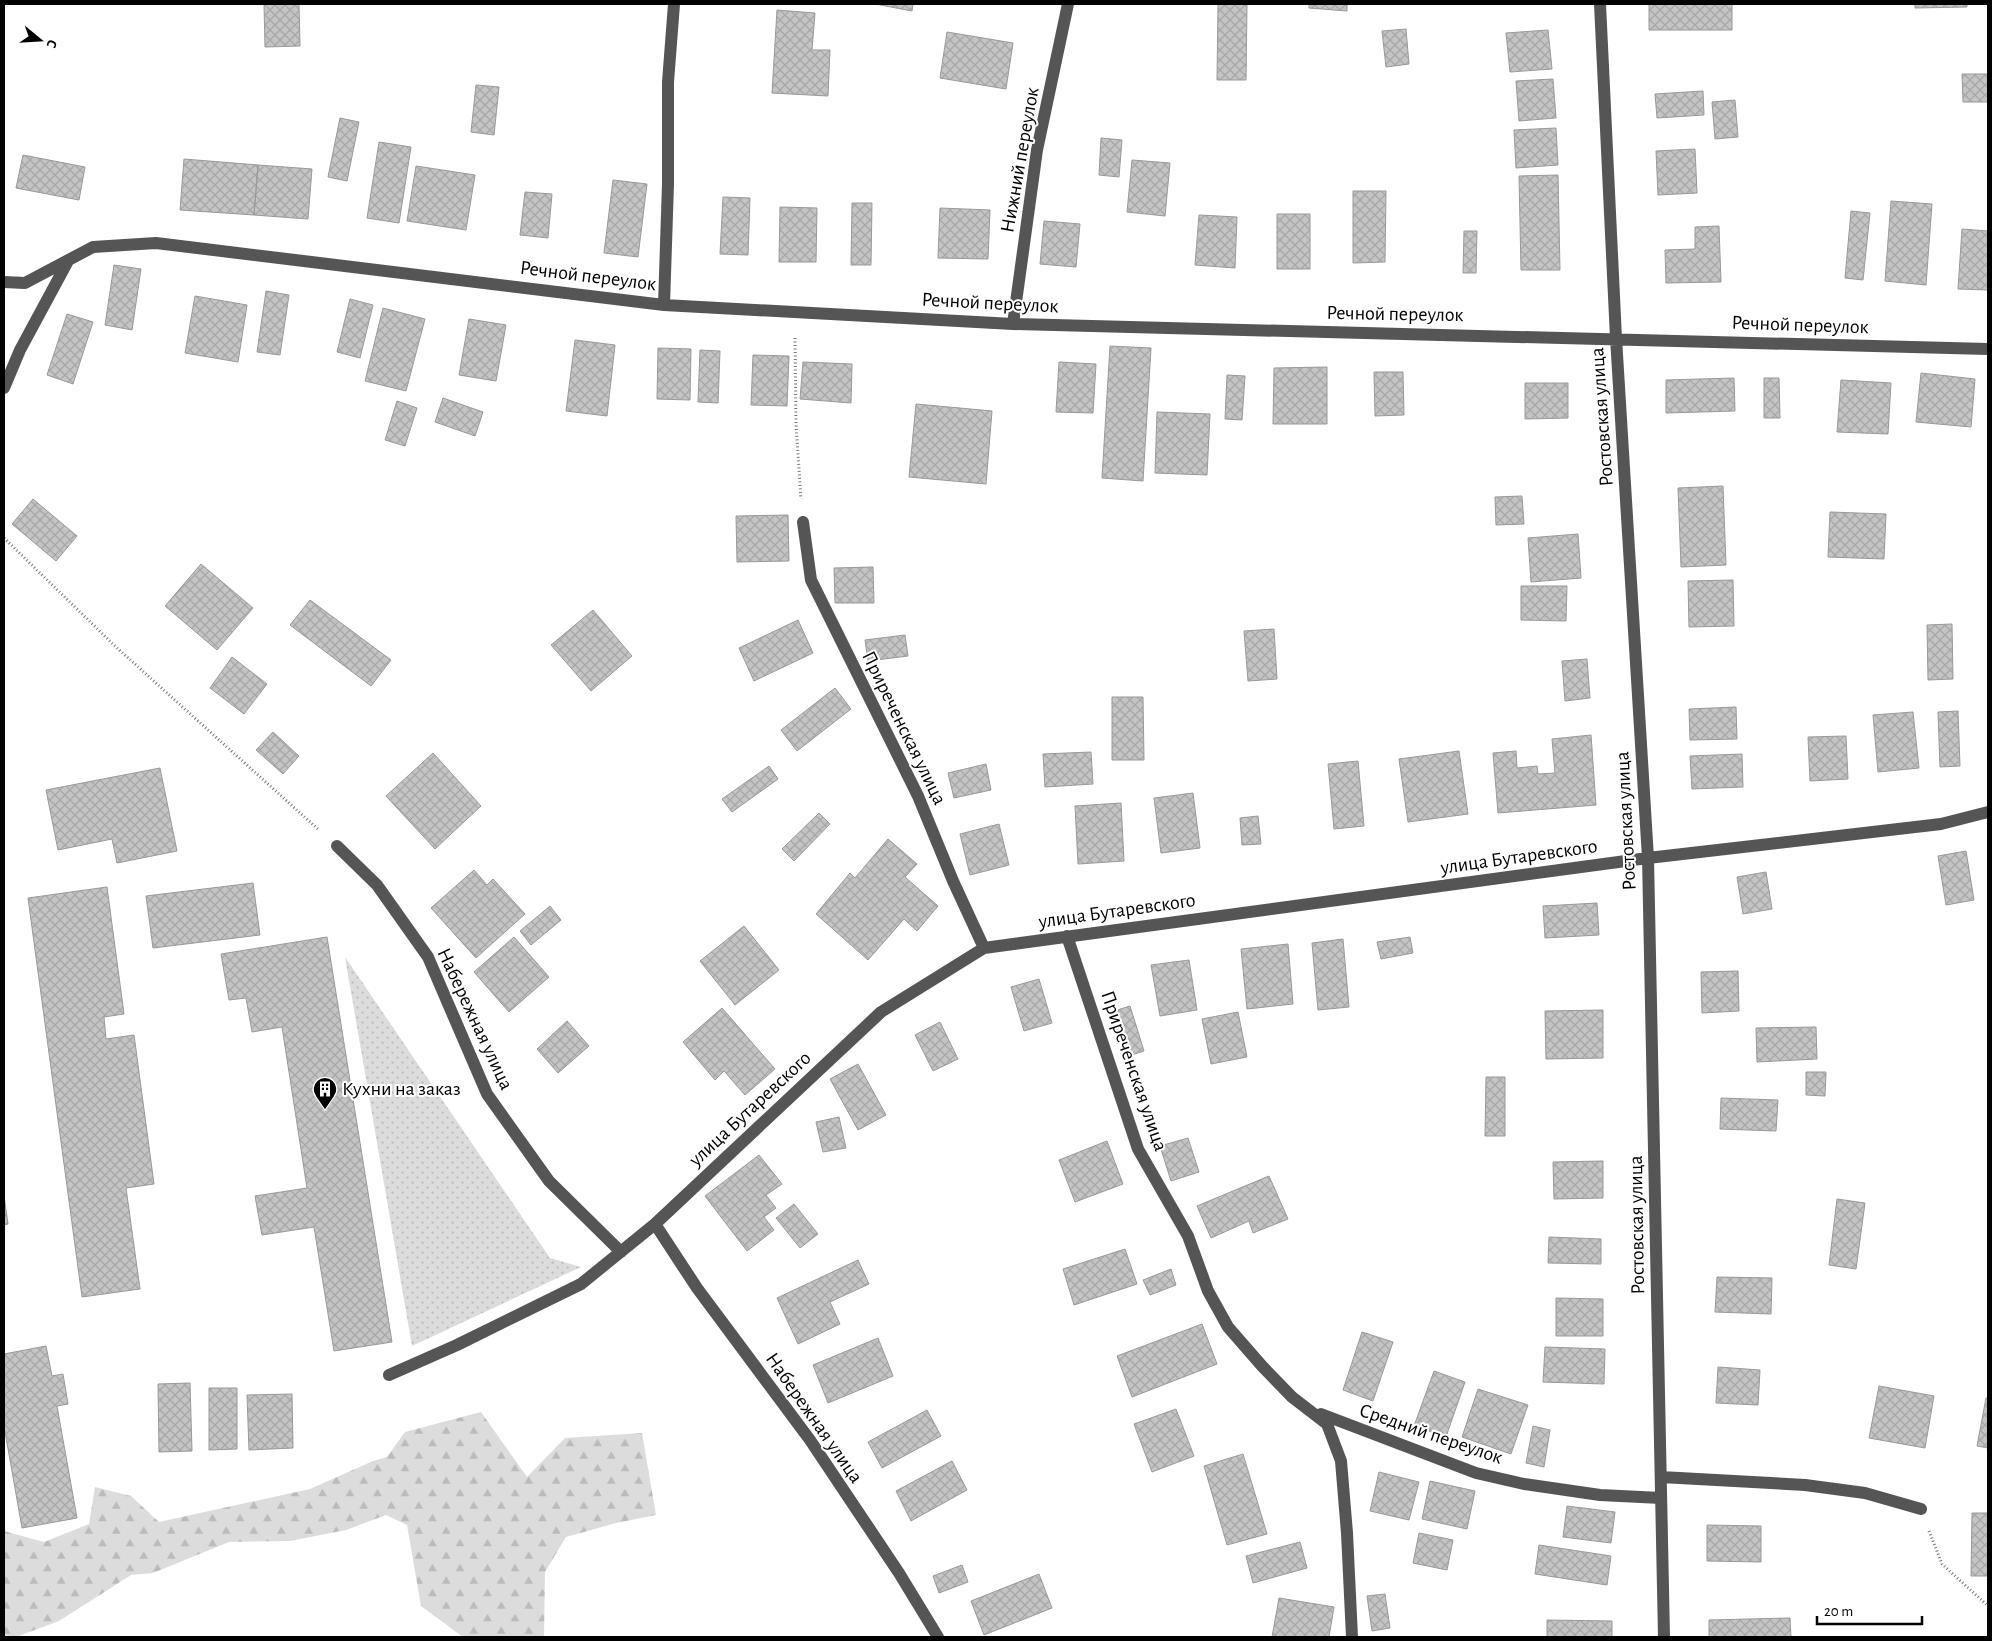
<svg xmlns="http://www.w3.org/2000/svg" width="1992" height="1641" viewBox="0 0 1992 1641" font-family="'Alegreya Sans',sans-serif">
<defs>
<pattern id="grass-dots" width="8" height="8" patternUnits="userSpaceOnUse" patternTransform="scale(1.25)"><rect width="8" height="8" fill="#dcdcdc"/><path d="M2 2h.1M6 6h.1" fill="none" stroke="#bbb" stroke-width="1.8" stroke-linecap="round"/></pattern>
<pattern id="forest-firs" width="22" height="20" patternUnits="userSpaceOnUse" patternTransform="scale(1.25)"><rect width="22" height="20" fill="#dcdcdc"/><path d="M5 1l3.5 6h-7zM16 11l3.5 6h-7z" fill="#bbb"/></pattern>
<pattern id="building-cross-hatch" width="8" height="8" patternUnits="userSpaceOnUse" patternTransform="scale(1.25)"><rect width="8" height="8" fill="#c4c4c4"/><path d="M0 0l8 8M0 8l8-8" fill="none" stroke="#a7a7a7"/></pattern>
</defs>
<rect width="100%" height="100%" fill="#fff"/>
<!-- grass -->
<path fill="url(#grass-dots)" d="M345 957 550 1258 581 1267 412 1346Z"/>
<!-- forest -->
<path fill="url(#forest-firs)" d="M481 1412 527 1477 565 1438 642 1433 656 1515 616 1523 566 1537 545 1572 544 1637H463L421 1606 407 1525 386 1515 346 1530 290 1541 229 1542 153 1573 131 1575 59 1621 16 1637H4V1531L44 1542 89 1524 95 1487 131 1496 159 1522 310 1489 373 1461 387 1457 405 1432Z"/>
<!-- building -->
<path fill="url(#building-cross-hatch)" stroke="#999" d="M264 4H299L300 46 265 47Z
M875 4H913L912 11Z
M1218 4H1247L1246 80H1217Z
M1309 4H1347V11L1309 8Z
M1649 4H1732V30H1649Z
M1915 4H1967V7L1915 8Z
M777 10 815 13 812 50H830L828 96 772 93Z
M1406 29 1409 64 1386 67 1382 31Z
M1548 30 1552 69 1510 72 1506 33Z
M947 32 1013 43 1006 89 940 78Z
M1962 74H1988V102H1963Z
M1553 79 1556 118 1519 121 1516 81Z
M476 85 499 87 494 135 471 132Z
M1703 91 1704 115 1657 118 1655 94Z
M1735 100 1738 137 1715 139 1712 102Z
M340 118 359 122 347 181 328 177Z
M1556 128 1558 165 1516 168 1514 130Z
M1101 138 1122 140 1119 177 1099 175Z
M379 142 411 147 399 223 367 218Z
M1695 149 1697 193 1658 195 1656 151Z
M23 155 85 167 79 200 16 188Z
M184 159 258 165 254 215 180 210Z
M1132 160 1170 163 1165 216 1127 212Z
M258 165 312 169 308 219 254 215Z
M416 166 475 175 466 230 407 221Z
M1558 175 1560 270H1521L1519 176Z
M613 180 647 184 638 257 604 253Z
M1353 191H1386L1385 262 1353 263Z
M525 192 552 194 548 238 520 235Z
M723 197 750 198 748 255 720 254Z
M1891 201 1932 204 1926 285 1885 281Z
M852 203H872L871 265H851Z
M780 207 817 208 816 262H779Z
M940 208 990 210 988 259 938 258Z
M1851 211 1870 213 1863 280 1845 278Z
M1277 214H1310V269H1277Z
M1199 215 1237 217 1235 268 1195 265Z
M1044 221 1080 224 1076 267 1040 264Z
M1719 226 1721 282 1666 283 1665 250 1695 249V227Z
M1962 229 1988 231V290L1958 289Z
M1464 231H1477L1476 273H1463Z
M114 265 141 269 132 330 105 325Z
M266 291 289 295 280 355 257 352Z
M195 296 247 305 238 362 185 353Z
M350 299 373 305 360 358 337 352Z
M383 308 425 319 406 391 365 381Z
M67 314 93 322 73 384 47 375Z
M469 319 506 325 496 381 459 375Z
M575 340 615 345 607 416 566 411Z
M1110 346 1151 348 1143 481 1102 478Z
M658 348 691 349 690 400 657 399Z
M700 350 720 351 718 403 698 402Z
M753 355 789 356 787 406 751 405Z
M803 362 852 364 851 403 800 399Z
M1059 362 1096 364 1093 413 1056 412Z
M1327 367V424H1273L1274 368Z
M1374 372H1403L1404 415 1375 416Z
M1921 373 1975 379 1971 427 1916 422Z
M1227 375 1245 376 1242 420 1225 419Z
M1734 378 1735 411 1666 413V380Z
M1764 378H1779L1780 418H1764Z
M1841 380 1891 383 1888 434 1837 432Z
M1525 383H1568V418L1525 419Z
M443 398 483 412 475 436 435 422Z
M397 401 417 408 405 446 385 440Z
M916 404 992 411 986 484 909 477Z
M1157 412 1210 414 1207 475 1155 473Z
M1723 486 1726 565 1681 567 1678 488Z
M1522 496 1524 524 1496 525 1495 497Z
M33 499 77 536 56 561 12 524Z
M1830 512 1886 514 1884 559 1828 557Z
M788 515 789 561 737 562 736 516Z
M1578 534 1581 578 1531 582 1528 538Z
M201 564 253 608 217 650 165 606Z
M873 567 874 603H835L834 568Z
M1733 580 1734 626 1689 627 1688 581Z
M1521 586H1567L1566 621 1521 620Z
M310 600 391 660 371 686 290 625Z
M593 610 632 656 591 691 551 645Z
M798 620 813 653 754 681 739 648Z
M1952 624 1953 679 1928 680 1927 625Z
M1274 629 1277 679 1248 681 1244 631Z
M905 635 908 656 868 661 865 640Z
M232 657 267 684 244 714 210 688Z
M1587 659 1590 698 1565 701 1562 661Z
M835 688 851 709 797 751 781 730Z
M1112 697H1143L1144 760H1112Z
M1736 707 1737 739 1690 740 1689 709Z
M1958 711 1960 766 1940 767 1938 712Z
M1913 712 1919 768 1878 772 1873 715Z
M273 732 299 756 283 774 256 750Z
M1591 735 1596 805 1498 813 1493 753 1516 751 1517 768 1537 766 1538 774 1555 773 1552 739Z
M1846 736 1848 779 1810 781 1808 737Z
M1459 751 1468 814 1408 822 1399 759Z
M1091 752 1093 784 1045 787 1043 754Z
M433 753 481 806 435 849 386 796Z
M1742 754 1743 787 1692 789 1690 756Z
M1358 761 1364 826 1334 829 1328 764Z
M986 764 991 790 954 798 948 773Z
M769 766 778 779 732 812 722 799Z
M160 768 177 851 117 863 112 839 58 850 46 790Z
M1193 793 1200 848 1161 853 1154 798Z
M1121 803 1124 861 1078 864 1075 806Z
M819 813 830 824 794 861 782 849Z
M1258 816 1261 844 1242 845 1240 818Z
M999 824 1009 865 970 875 960 834Z
M888 839 917 864 905 877 938 906 917 931 904 919 868 960 816 914 850 873 855 878Z
M1966 851 1974 900 1946 905 1938 856Z
M474 870 487 885 493 879 525 914 476 958 431 908Z
M1766 872 1772 909 1743 914 1737 877Z
M253 883 260 935 153 948 146 896Z
M107 887 124 1014 104 1017 106 1039 134 1035 154 1184 126 1188 140 1289 82 1297 28 898Z
M1597 903 1599 935 1545 938 1543 906Z
M550 906 561 920 531 945 520 931Z
M744 926 779 970 735 1005 700 961Z
M327 937 392 1342 334 1351 314 1227 262 1235 255 1196 307 1188 282 1027 252 1032 246 998 229 1000 221 954Z
M514 937 549 977 509 1012 474 972Z
M1410 937 1413 953 1381 959 1377 942Z
M1343 939 1349 1007 1318 1010 1312 943Z
M1288 944 1293 1004 1247 1009 1241 949Z
M1189 960 1197 1010 1160 1016 1151 965Z
M1738 971 1739 1011 1702 1013 1701 972Z
M1039 979 1052 1023 1024 1031 1011 987Z
M1130 1006 1144 1051 1125 1057 1111 1012Z
M722 1008 775 1069 745 1095 724 1071 715 1080 683 1042Z
M1603 1010V1058L1546 1059 1545 1011Z
M1238 1012 1247 1057 1211 1064 1202 1019Z
M567 1021 589 1046 558 1073 537 1049Z
M940 1022 958 1059 933 1071 915 1035Z
M1816 1027 1817 1059 1757 1062 1756 1028Z
M858 1064 886 1115 858 1130 830 1079Z
M1806 1072H1826L1825 1096 1806 1095Z
M1486 1077H1505V1136H1485Z
M1721 1098 1778 1100 1776 1131 1720 1129Z
M839 1117 846 1148 823 1152 816 1122Z
M1188 1138 1199 1172 1171 1181 1160 1146Z
M1107 1141 1123 1184 1075 1202 1059 1160Z
M759 1155 782 1184 766 1195 776 1208 764 1217 774 1230 747 1251 705 1196Z
M1603 1161V1198L1554 1199 1553 1162Z
M1269 1176 1288 1219 1253 1233 1249 1221 1211 1238 1197 1206Z
M4 1196 8 1224 4 1225Z
M1837 1199 1865 1203 1856 1269 1829 1265Z
M794 1204 818 1234 800 1248 776 1218Z
M1549 1237 1601 1239V1264L1548 1263Z
M1125 1249 1137 1284 1074 1305 1063 1269Z
M858 1260 869 1284 830 1302 840 1324 798 1344 777 1298Z
M1171 1269 1176 1285 1150 1295 1143 1280Z
M1717 1277 1772 1278 1771 1314 1715 1312Z
M1556 1298 1603 1299V1336H1556Z
M1202 1324 1217 1364 1132 1397 1117 1356Z
M1362 1332 1393 1342 1373 1401 1343 1390Z
M878 1338 893 1376 828 1403 813 1365Z
M46 1346 52 1376 63 1374 68 1404 57 1406 77 1518 22 1528 4 1426V1354Z
M1545 1347 1605 1349 1604 1384 1543 1382Z
M1718 1367 1760 1370 1758 1405 1716 1403Z
M1434 1371 1465 1382 1446 1437 1414 1426Z
M190 1383 192 1451 159 1452 158 1384Z
M1879 1386 1934 1396 1925 1448 1869 1438Z
M209 1388H237V1449L209 1450Z
M1478 1389 1528 1405 1511 1454 1462 1437Z
M292 1394 293 1448 249 1450 247 1395Z
M1986 1398H1988V1448L1977 1446Z
M1176 1409 1194 1456 1152 1472 1134 1424Z
M927 1410 941 1436 882 1468 868 1442Z
M1533 1426 1550 1430 1544 1467 1526 1463Z
M1243 1454 1267 1534 1227 1545 1204 1466Z
M952 1461 967 1490 911 1521 896 1491Z
M1379 1472 1419 1482 1409 1520 1370 1511Z
M1430 1481 1475 1491 1467 1529 1422 1519Z
M1567 1506 1615 1512 1611 1543 1563 1537Z
M1972 1513H1988V1576H1971Z
M1707 1525 1761 1526V1562L1707 1561Z
M1419 1533 1453 1540 1447 1570 1413 1563Z
M1300 1542 1307 1568 1253 1583 1246 1556Z
M1539 1545 1611 1556 1607 1585 1535 1574Z
M962 1565 968 1582 939 1593 933 1576Z
M1039 1574 1052 1608 984 1635 971 1601Z
M1385 1594 1390 1628 1372 1631 1367 1596Z
M1279 1598 1334 1607 1329 1637H1272Z
M1790 1618 1791 1637H1709V1620Z
M1547 1620 1612 1621V1637H1547Z"/>
<g fill="none" stroke-linecap="round" stroke-linejoin="round">
<!-- path -->
<path stroke="#777" stroke-width="3" stroke-dasharray="1 2.5" stroke-linecap="butt" d="M795 338 796 424 801 499
M4 538 116 647 319 830
M1929 1531 1942 1564 1988 1606"/>
<!-- minor -->
<path stroke="#555" stroke-width="12" d="M1600 4 1616 338 1648 858 1664 1637
M4 282 25 283 93 247 156 243 664 305 1013 324 1988 349
M664 305 668 184V82L674 4
M1013 324 1037 150 1068 4
M4 388 20 350 68 261
M803 522 811 580 918 796 953 881 984 948
M337 846 377 885 428 957 487 1094 549 1181 621 1252
M1067 936 1138 1149 1188 1236 1208 1291 1228 1327 1262 1366 1292 1397 1327 1424 1341 1461 1347 1533 1352 1637
M655 1224 697 1288 810 1440 899 1573 938 1637
M389 1375 457 1345 581 1284 655 1224 881 1012 984 948 1648 858 1941 824 1988 812
M1321 1414 1476 1473 1524 1484 1600 1495 1661 1498
M1661 1477 1805 1485 1865 1493 1921 1509"/>
</g>
<!-- icons -->
<defs>
<g id="building-pin" transform="scale(1.25)"><path d="M0 17L-7.5 6A9.5 9.5 0 1 1 7.5 6Z" fill="#000" stroke="#fff"/><path d="M-4-6H4V6H1V3H-1V6H-4ZM-2.5-4.3h1.7v1.8h-1.7ZM.8-4.3h1.7v1.8H.8ZM-2.5-1h1.7V.8h-1.7ZM.8-1h1.7V.8H.8Z" fill="#fff"/></g>
</defs>
<g fill-rule="evenodd">
<use href="#building-pin" x="325" y="1089"/>
</g>
<g text-anchor="middle" dominant-baseline="central" stroke-width="4" stroke-linejoin="round" paint-order="stroke">
<!-- street labels -->
<g font-size="20" fill="#000" stroke="#fff">
<text transform="translate(1020 160) rotate(-80)">Нижний переулок</text>
<text transform="translate(588 276) rotate(7)">Речной переулок</text>
<text transform="translate(990 303) rotate(3)">Речной переулок</text>
<text transform="translate(1395 314) rotate(1)">Речной переулок</text>
<text transform="translate(1800 325) rotate(2)">Речной переулок</text>
<text transform="translate(1602 417) rotate(-94)">Ростовская улица</text>
<text transform="translate(904 728) rotate(64)">Приреченская улица</text>
<text transform="translate(1626 821) rotate(-93)">Ростовская улица</text>
<text transform="translate(1519 857) rotate(-8)">улица Бутаревского</text>
<text transform="translate(1117 911) rotate(-8)">улица Бутаревского</text>
<text transform="translate(475 1019) rotate(65)">Набережная улица</text>
<text transform="translate(1134 1071) rotate(71)">Приреченская улица</text>
<text transform="translate(750 1109) rotate(-43)">улица Бутаревского</text>
<text transform="translate(1637 1225) rotate(-91)">Ростовская улица</text>
<text transform="translate(814 1418) rotate(55)">Набережная улица</text>
<text transform="translate(1431 1434) rotate(19)">Средний переулок</text>
</g>
<!-- poi labels -->
<g font-size="20" fill="#000" stroke="#fff" text-anchor="start">
<text x="342" y="1089">Кухни на заказ</text>
</g>
</g>
<!-- border -->
<rect width="1992" height="1641" fill="none" stroke="#000000" stroke-width="10"/>
<!-- north arrow -->
<g transform="translate(40 40) rotate(108)" stroke="#ffffff" stroke-width="4" paint-order="stroke">
<path d="M0-4L9 19L0 12L-9 19Z" fill="#000000"/>
<text y="-8" font-size="14" font-weight="bold" text-anchor="middle" fill="#000000">С</text>
</g>
<!-- scale -->
<path d="M1817 1616v8h105v-8" fill="none" stroke="#000000" stroke-width="2.5"/>
<text x="1824" y="1616" font-size="15" fill="#000000" stroke="#ffffff" stroke-width="4" paint-order="stroke">20 m</text>
</svg>
